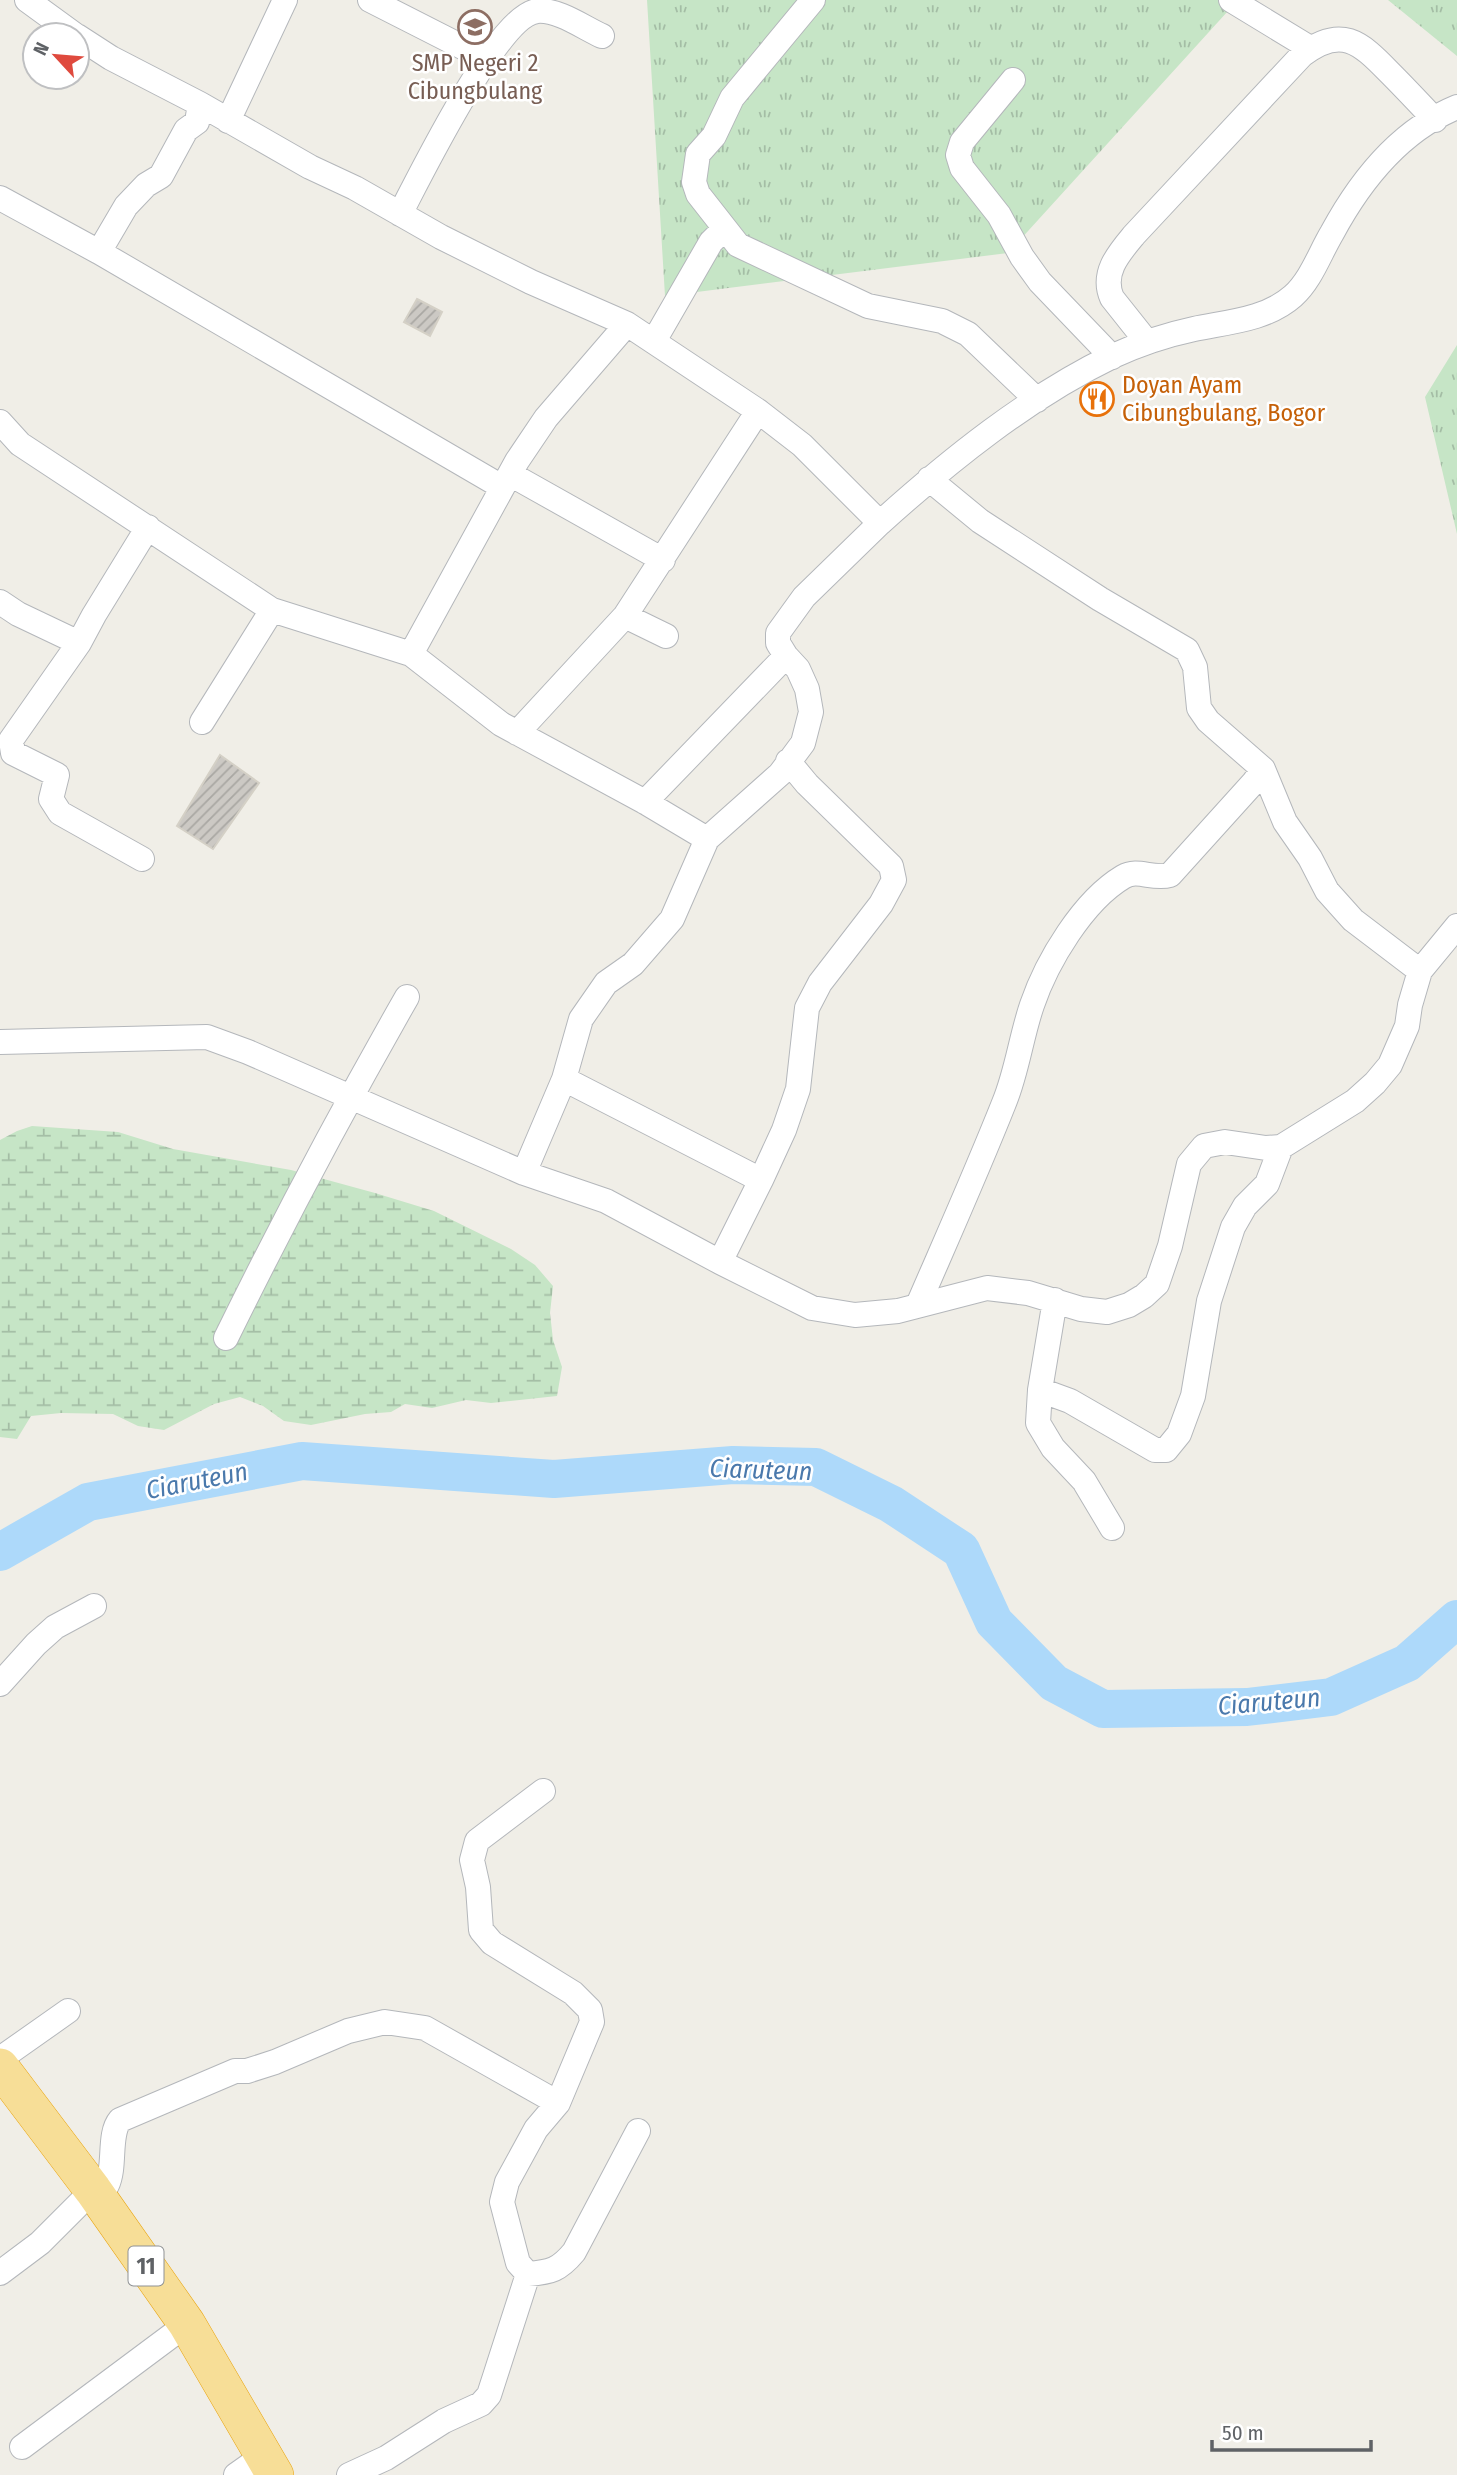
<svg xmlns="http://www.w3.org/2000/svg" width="1457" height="2475" viewBox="0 0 1457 2475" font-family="'Fira Sans Condensed',sans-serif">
<defs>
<pattern id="grass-tufts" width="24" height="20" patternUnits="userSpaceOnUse" patternTransform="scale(1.75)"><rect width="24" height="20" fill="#c6e5c6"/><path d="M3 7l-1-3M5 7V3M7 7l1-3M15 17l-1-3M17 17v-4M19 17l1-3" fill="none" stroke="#a4bda5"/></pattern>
<pattern id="wetland-marsh" width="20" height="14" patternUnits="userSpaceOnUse" patternTransform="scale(1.75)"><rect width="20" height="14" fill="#c6e5c6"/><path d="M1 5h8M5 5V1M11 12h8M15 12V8" fill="none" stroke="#a4bda5"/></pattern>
<pattern id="building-hatch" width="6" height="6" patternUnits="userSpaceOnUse" patternTransform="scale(1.75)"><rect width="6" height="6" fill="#ccc9c4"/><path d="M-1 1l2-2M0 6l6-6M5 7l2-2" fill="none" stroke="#a9a7a3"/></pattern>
</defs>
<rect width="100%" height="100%" fill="#f0eee7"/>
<!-- grass -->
<path fill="url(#grass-tufts)" d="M647 0H1238L1008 253 665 296Z
M1388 0H1457V56Z
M1457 345V534L1425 397Z"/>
<!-- wetland -->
<path fill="url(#wetland-marsh)" d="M32 1126 118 1132 173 1149 291 1170 375 1193 434 1211 511 1249 535 1265 553 1286 550 1313 553 1340 562 1367 557 1396 491 1403 466 1400 432 1408 405 1404 391 1412 365 1414 311 1425 284 1421 263 1406 240 1397 214 1404 164 1430 138 1426 113 1414 61 1413 31 1416 17 1439 0 1437V1140L17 1131Z"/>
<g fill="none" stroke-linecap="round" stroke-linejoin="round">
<!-- river -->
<path stroke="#add9fa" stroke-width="38" d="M0 1552 88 1502 302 1461 554 1479 733 1465 816 1467 891 1504 961 1550 994 1622 1054 1683 1103 1709 1247 1707 1331 1697 1407 1663 1457 1619"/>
</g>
<!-- building -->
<path fill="url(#building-hatch)" stroke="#d4d0c6" stroke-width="2" d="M417 299 442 312 430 336 404 322Z
M220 755 259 783 213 849 177 826Z"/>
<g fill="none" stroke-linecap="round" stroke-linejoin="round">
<!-- minor casing -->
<g stroke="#b4b7bb" stroke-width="26">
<path id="minor" d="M27 0 75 35
M370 0 488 60
M813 0 732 98 714 136 698 154 694 182 698 194 738 245 868 306 942 321 968 334 1037 400
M1231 0 1310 48
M77 36 111 58 200 104 310 167 355 188 441 237 531 282 627 324 758 411 802 445 880 523C950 460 1028 397 1113 356 1139 344 1166 335 1194 329 1227 322 1266 320 1293 296 1311 280 1320 253 1332 233 1360 181 1401 130 1457 107
M1013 80 962 142 958 155 962 168 999 215 1022 257 1040 282 1112 357
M228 121 285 0
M0 198 99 252 502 487
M400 214C420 176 498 16 537 11 558 9 584 28 602 36
M99 252 126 206 146 185 161 176 186 130 197 122 200 104
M654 341 711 242 724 229
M1147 342 1112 298C1101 273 1119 253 1134 235L1302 55C1341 25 1360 42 1389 72 1405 88 1420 104 1435 120
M0 422 20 444 272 610 411 654 501 724 645 802 707 839
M510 474 663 560
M929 479 980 521 1100 599 1187 650 1195 667 1199 708 1208 721 1263 769 1285 822 1310 858 1327 891 1353 920 1420 971
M0 602 18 614 79 643
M666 636 625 616 758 411
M411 654 517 461 546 418 627 324
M202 722 272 610
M517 733 625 616
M645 802 786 656
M142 859 60 813 51 799 57 775 13 753 11 740 79 643 94 615 148 527
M0 1042 207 1037 248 1052 524 1173 606 1201 720 1262 812 1308 855 1315 898 1311 987 1288 1028 1293 1081 1309 1107 1312 1129 1305 1144 1296 1157 1284 1170 1246 1189 1164 1204 1146 1225 1142 1266 1148 1281 1147 1355 1101 1375 1083 1390 1065 1407 1026 1410 1005 1420 971 1457 926
M564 1079 761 1180
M524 1173 564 1079 581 1019 606 983 633 964 672 919 707 839 780 774 803 743 811 712 807 689 798 669 786 656 778 643V633L804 597 880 523
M720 1262 761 1180 784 1130 798 1089 807 1008 820 983 881 904 894 880 891 866 807 784 788 761
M1055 1300 1040 1390 1038 1423 1053 1448 1084 1481 1112 1528
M918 1305C947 1238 977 1171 1004 1103 1017 1072 1021 1037 1032 1005 1047 961 1083 901 1123 877 1138 868 1152 880 1170 875L1254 782 1263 769
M226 1338C283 1222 343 1109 407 997
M1040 1390 1070 1401 1155 1450H1166L1179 1434 1193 1396 1209 1301 1233 1227 1245 1206 1267 1184 1281 1147
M0 1684 36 1644 55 1627 94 1606
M0 2059 68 2011
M0 2273 40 2243 93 2190 107 2185C116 2166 108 2134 120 2120L235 2071H247L275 2062 348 2031 385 2022 425 2028 558 2103
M528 2274C551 2272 559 2270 574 2252L638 2131
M22 2447 187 2324
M236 2475 263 2456
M349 2475 386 2458 444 2421 481 2404 489 2395 528 2274 518 2263 502 2202 507 2182 536 2129 558 2103 592 2022 590 2010 573 1993 492 1943 481 1930 478 1887 472 1860 477 1841 543 1791"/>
</g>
<!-- highway casing -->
<g stroke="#e9a40e" stroke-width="38">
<path id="highway" d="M0 2067 93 2190 187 2324 275 2475"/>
</g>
<!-- minor -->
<use href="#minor" stroke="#fff" stroke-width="24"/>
<!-- highway -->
<use href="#highway" stroke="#f7de97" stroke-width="37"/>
</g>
<!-- icons -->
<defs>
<g id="school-ring" transform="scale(1.75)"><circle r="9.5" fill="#fff" stroke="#8d6e63" stroke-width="1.5"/><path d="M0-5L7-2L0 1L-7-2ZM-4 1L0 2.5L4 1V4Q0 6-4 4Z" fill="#8d6e63"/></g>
<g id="restaurant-ring" transform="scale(1.75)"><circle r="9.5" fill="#fff" stroke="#e8710a" stroke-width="1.5"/><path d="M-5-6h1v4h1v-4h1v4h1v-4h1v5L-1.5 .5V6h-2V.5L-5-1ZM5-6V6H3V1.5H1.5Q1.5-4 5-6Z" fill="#e8710a"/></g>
</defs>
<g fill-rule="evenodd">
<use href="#school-ring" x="475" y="27"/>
<use href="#restaurant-ring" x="1097" y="399"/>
</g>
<g text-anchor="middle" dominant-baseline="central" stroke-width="5" stroke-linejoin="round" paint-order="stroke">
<!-- shield labels -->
<rect fill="#fff" stroke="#8f9194" stroke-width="2" x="128.5" y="2246.5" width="35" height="39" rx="5"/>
<g font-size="23" font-weight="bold" fill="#5f6266">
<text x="146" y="2266">11</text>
</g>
<!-- education labels -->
<g font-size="24" fill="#785e54" stroke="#fff">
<text x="475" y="63">SMP Negeri 2<tspan x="475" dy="28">Cibungbulang</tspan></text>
</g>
<!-- food labels -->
<g font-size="24" fill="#c56008" stroke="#fff" text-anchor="start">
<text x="1122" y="385">Doyan Ayam<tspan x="1122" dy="28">Cibungbulang, Bogor</tspan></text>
</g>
<!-- water labels -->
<g font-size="26" font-style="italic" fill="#4a79ac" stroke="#fff">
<text transform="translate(761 1470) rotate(2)">Ciaruteun</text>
<text transform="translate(197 1481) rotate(-11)">Ciaruteun</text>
<text transform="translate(1269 1702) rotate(-5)">Ciaruteun</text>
</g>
</g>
<!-- north arrow -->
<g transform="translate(56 56) rotate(296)"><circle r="33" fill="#ffffff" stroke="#bfc0c2" stroke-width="2"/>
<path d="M0-5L12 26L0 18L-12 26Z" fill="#df4a3e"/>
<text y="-10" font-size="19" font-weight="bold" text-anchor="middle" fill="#5f6266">N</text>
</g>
<!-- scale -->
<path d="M1212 2440v10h159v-10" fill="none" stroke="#5f6266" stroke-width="3.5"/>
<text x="1222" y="2440" font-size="21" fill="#5f6266" stroke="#ffffff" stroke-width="5" paint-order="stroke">50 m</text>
</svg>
